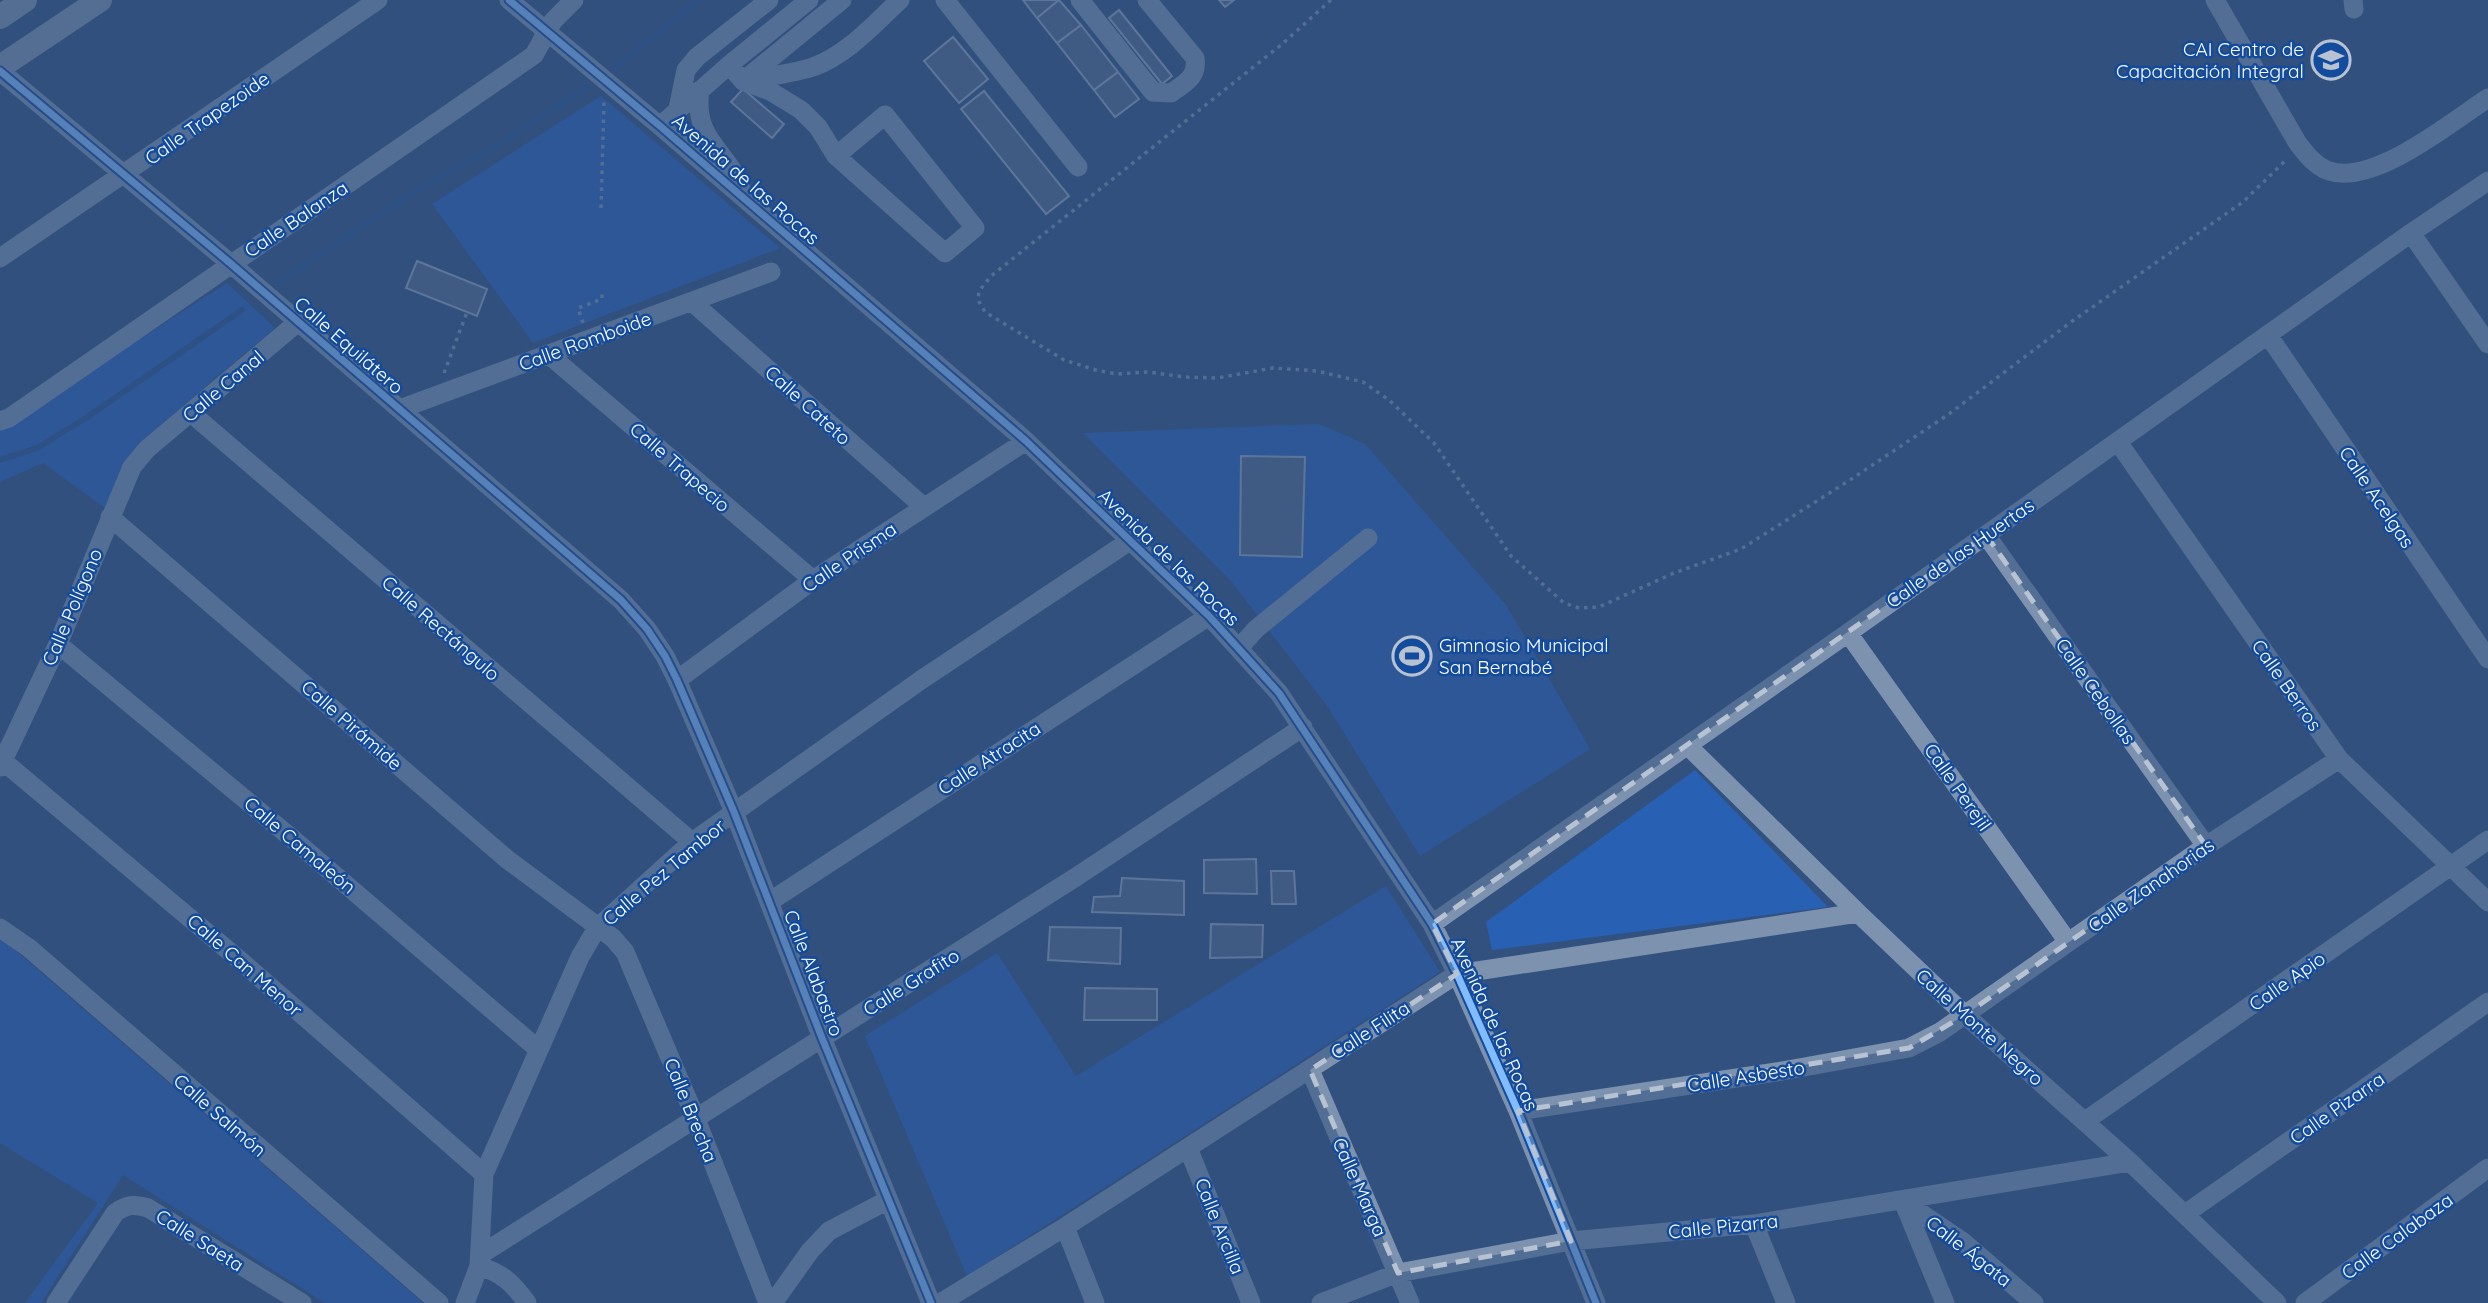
<svg xmlns="http://www.w3.org/2000/svg" width="2488" height="1303" viewBox="0 0 2488 1303" font-family="Quicksand,sans-serif">
<rect width="100%" height="100%" fill="#32517e"/>
<!-- green -->
<path fill="#2861b3" d="M601 96 780 248 533 343 432 204Z
M227 283 275 328 138 444 108 510 43 463 0 482V429Z
M1319 424 1365 444 1506 605 1590 749 1420 856 1328 707 1231 581 1083 433Z
M1695 770 1828 907 1492 950 1486 922Z
M1386 886 1440 972 967 1276 865 1036 997 953 1076 1076Z
M0 937 423 1303H325L123 1175 41 1303H25L98 1203 0 1143Z"/>
<g fill="none" stroke-linecap="round" stroke-linejoin="round">
<!-- stream -->
<path stroke="#2c538e" stroke-width="6" d="M616 67 699 0
M277 283 409 195 509 138 587 87
M0 460 37 448 86 418 242 310"/>
</g>
<!-- building -->
<path fill="#50698c" stroke="#92a3bc" stroke-width="2" d="M1023 0H1059L1037 18Z
M1059 0 1081 25 1057 43 1037 18Z
M1219 0H1234L1225 7Z
M1119 10 1172 76 1162 84 1109 18Z
M1081 25 1118 72 1094 90 1057 43Z
M953 37 988 79 959 103 924 61Z
M1118 72 1139 99 1115 117 1094 90Z
M743 89 784 124 772 138 731 102Z
M984 91 1069 196 1046 214 961 109Z
M417 261 487 289 477 316 406 288Z
M1241 456 1305 457 1302 557 1240 555Z
M1256 859 1257 894 1204 893V860Z
M1271 871H1294L1296 904H1272Z
M1122 878 1184 881V915L1092 912 1094 897 1120 896Z
M1211 924 1263 925 1262 957 1210 958Z
M1050 927 1121 928 1120 964 1048 960Z
M1085 988 1157 989V1020H1084Z"/>
<g fill="none" stroke-linecap="round" stroke-linejoin="round">
<!-- path -->
<path stroke="#7d92af" stroke-width="3.5" stroke-dasharray="3.5 5" stroke-linecap="butt" d="M1331 0 1281 45 991 276 979 291 978 300 985 312 1064 360 1096 370 1116 374 1149 372 1184 377 1217 378 1273 368 1317 371 1363 382 1389 400 1434 443 1511 556 1564 603 1579 608 1599 607 1674 573 1741 549 1850 480 1949 414 2071 322 2243 202 2287 159
M601 208 604 102
M583 323 578 308 602 299V290
M444 373 467 312"/>
<!-- minor -->
<path stroke="#7d92af" stroke-width="19" d="M509 0 660 126 1026 441 1209 616 1279 693 1432 924 1457 974 1518 1111 1596 1303
M945 0 1078 167
M1080 0 1153 92 1171 93C1185 83 1198 77 1195 58L1147 0
M2215 0 2297 142C2305 153 2315 166 2329 171 2374 186 2451 122 2488 98
M2353 0 2354 9
M729 65 743 81C766 77 790 74 813 67 847 55 874 24 900 0
M0 71 230 263 621 600 647 629 665 656 677 680 734 812 822 1038 931 1303
M743 81 770 91 801 110 818 127 836 156 945 253 975 228 885 115 836 156
M743 81 842 0
M700 90C692 144 732 150 743 196
M678 109 686 70 697 57 769 0
M660 126 729 65 809 0
M2411 233 2488 344
M0 258 378 0
M692 302 924 507
M2268 335 2488 659
M548 354 813 580
M400 409 771 272
M191 413 692 842
M0 421 9 418 534 55 553 21 574 0
M2118 442 2339 759 2488 902
M110 517 508 860 613 938 625 952 696 1119 768 1303
M1986 535 2206 846
M1848 633 2068 942
M58 644 294 840 539 1050
M1239 648 1256 629 1368 538
M677 680 813 580 1026 441
M1688 746 1858 913 1965 1015 2130 1162 2277 1303
M3 761 242 962 484 1174
M0 767 58 644 132 467 147 449 298 322
M769 902 1209 616
M1432 924 1848 633 2411 233 2488 181
M0 928 29 948 439 1303
M1310 1070 1410 1303
M1518 1111 1782 1071 1909 1048 1940 1032 2206 846 2339 759
M2085 1121 2488 840
M1188 1148 1251 1303
M1903 1201 1962 1241 2034 1303
M1903 1201 1945 1303
M2185 1214 2488 1002
M1754 1224 1786 1303
M1065 1227 1095 1303
M480 1255 1076 877 1303 727
M479 1266C502 1273 513 1283 527 1303
M56 1303 115 1213C127 1204 134 1204 148 1208L302 1303
M465 1303 479 1266 484 1174 580 957 597 928 692 842 921 680 1131 540
M773 1303 810 1251 829 1231 888 1200
M940 1303 1065 1227 1457 974 1858 913
M1321 1303 1398 1273 1571 1241 1754 1224 2130 1162
M2305 1303 2488 1168"/>
<!-- major -->
<path stroke="#7c91ad" stroke-width="24" d="M0 17 25 0
M0 67 100 0"/>
<!-- cycleway casing -->
<g stroke="#134b9d" stroke-width="11">
<path id="cycleway" d="M509 0 660 126 1026 441 1209 616 1279 693 1432 924 1457 974 1518 1111 1596 1303
M0 71 230 263 621 600 647 629 665 656 677 680 734 812 822 1038 931 1303"/>
</g>
<!-- cycleway -->
<use href="#cycleway" stroke="#80bcff" stroke-width="7"/>
</g>
<!-- marked area -->
<path d="M0 0H2488V1303H0ZM1986 535 2206 846 1965 1015 1909 1048 1518 1111 1571 1241 1398 1273 1310 1070 1457 974 1432 924Z" fill="#32517e" fill-opacity=".55" fill-rule="evenodd"/>
<path fill="none" stroke="#b7c2d2" stroke-width="5" stroke-dasharray="14 9" stroke-linejoin="round" d="M1986 535 2206 846 1965 1015 1909 1048 1518 1111 1571 1241 1398 1273 1310 1070 1457 974 1432 924Z"/>
<!-- icons -->
<defs>
<g id="school-ring" transform="scale(2.0125)"><circle r="9.5" fill="#134b9d" stroke="#b7c2d2" stroke-width="1.5"/><path d="M0-5L7-2L0 1L-7-2ZM-4 1L0 2.5L4 1V4Q0 6-4 4Z" fill="#b7c2d2"/></g>
<g id="stadium-ring" transform="scale(2.0125)"><circle r="9.5" fill="#134b9d" stroke="#b7c2d2" stroke-width="1.5"/><path d="M0-5a6.5 5 0 1 0 0 10a6.5 5 0 1 0 0-10ZM-3.5-1.8h7v3.6h-7Z" fill="#b7c2d2"/></g>
</defs>
<g fill-rule="evenodd">
<use href="#school-ring" x="2331" y="60"/>
<use href="#stadium-ring" x="1412" y="656"/>
</g>
<g text-anchor="middle" dominant-baseline="central" stroke-width="5" stroke-linejoin="round" paint-order="stroke">
<!-- poi labels -->
<g font-size="19" fill="#fff" stroke="#134b9d" text-anchor="end">
<text x="2304" y="49">CAI Centro de<tspan x="2304" dy="22">Capacitación Integral</tspan></text>
<text x="1439" y="645" text-anchor="start">Gimnasio Municipal<tspan x="1439" dy="22">San Bernabé</tspan></text>
</g>
<!-- street labels -->
<g font-size="19" fill="#fff" stroke="#134b9d">
<text transform="translate(207 118) rotate(-35)">Calle Trapezoide</text>
<text transform="translate(746 179) rotate(41)">Avenida de las Rocas</text>
<text transform="translate(296 219) rotate(-34)">Calle Balanza</text>
<text transform="translate(585 341) rotate(-20)">Calle Romboide</text>
<text transform="translate(349 345) rotate(41)">Calle Equilátero</text>
<text transform="translate(223 386) rotate(-40)">Calle Canal</text>
<text transform="translate(808 405) rotate(42)">Calle Cateto</text>
<text transform="translate(680 467) rotate(41)">Calle Trapecio</text>
<text transform="translate(2377 497) rotate(56)">Calle Acelgas</text>
<text transform="translate(1960 553) rotate(-35)">Calle de las Huertas</text>
<text transform="translate(849 557) rotate(-34)">Calle Prisma</text>
<text transform="translate(1169 557) rotate(44)">Avenida de las Rocas</text>
<text transform="translate(72 607) rotate(-67)">Calle Polígono</text>
<text transform="translate(441 628) rotate(41)">Calle Rectángulo</text>
<text transform="translate(2287 685) rotate(55)">Calle Berros</text>
<text transform="translate(2096 691) rotate(55)">Calle Cebollas</text>
<text transform="translate(352 725) rotate(41)">Calle Pirámide</text>
<text transform="translate(989 758) rotate(-33)">Calle Atracita</text>
<text transform="translate(1958 787) rotate(55)">Calle Perejil</text>
<text transform="translate(300 845) rotate(40)">Calle Camaleón</text>
<text transform="translate(664 872) rotate(-40)">Calle Pez Tambor</text>
<text transform="translate(2151 885) rotate(-35)">Calle Zanahorias</text>
<text transform="translate(245 965) rotate(41)">Calle Can Menor</text>
<text transform="translate(814 973) rotate(69)">Calle Alabastro</text>
<text transform="translate(2287 981) rotate(-35)">Calle Apio</text>
<text transform="translate(911 982) rotate(-32)">Calle Grafito</text>
<text transform="translate(1495 1024) rotate(66)">Avenida de las Rocas</text>
<text transform="translate(1980 1027) rotate(42)">Calle Monte Negro</text>
<text transform="translate(1370 1030) rotate(-33)">Calle Filita</text>
<text transform="translate(1746 1076) rotate(-9)">Calle Asbesto</text>
<text transform="translate(2337 1108) rotate(-35)">Calle Pizarra</text>
<text transform="translate(691 1110) rotate(68)">Calle Brecha</text>
<text transform="translate(220 1115) rotate(41)">Calle Salmón</text>
<text transform="translate(1360 1187) rotate(66)">Calle Marga</text>
<text transform="translate(1220 1226) rotate(68)">Calle Arcilla</text>
<text transform="translate(1723 1226) rotate(-6)">Calle Pizarra</text>
<text transform="translate(2397 1236) rotate(-36)">Calle Calabaza</text>
<text transform="translate(200 1240) rotate(32)">Calle Saeta</text>
<text transform="translate(1969 1251) rotate(38)">Calle Ágata</text>
</g>
</g>
</svg>
